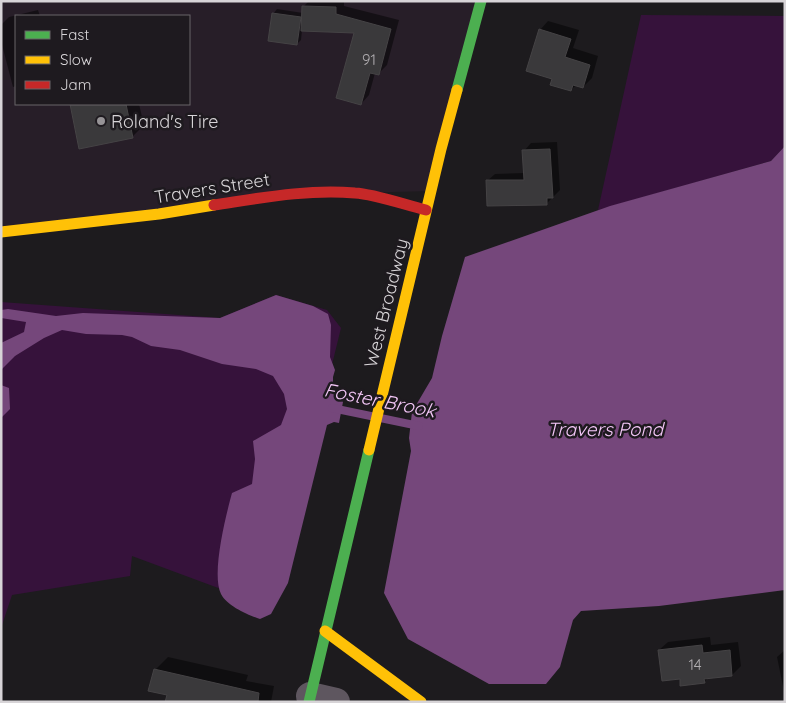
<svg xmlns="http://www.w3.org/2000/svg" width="786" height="703" viewBox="0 0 786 703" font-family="Quicksand,sans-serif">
<rect width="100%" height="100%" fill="#1d1b1e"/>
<!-- built -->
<path fill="#271e28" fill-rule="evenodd" d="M1 1H483L431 191 280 195 1 232ZM16 16H189V104H16Z"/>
<!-- green -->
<path fill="#36123b" d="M641 15 785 16V146L771 161 598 210Z
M276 295 327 310 341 328 272 608 132 556 130 576 12 595 1 628V302L220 318Z"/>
<!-- water -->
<path fill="#75477b" d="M785 146V590L659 606 581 611 573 620 560 667 546 684H489L408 639 384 593 411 451 409 438 412 412 432 378 442 336 465 257 610 206 771 161Z
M276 295 313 306 328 314 331 325 330 357 335 370 333 377V391L343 402 339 423 334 422 327 425 288 583 271 614 260 619C248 615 227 606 221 594 211 574 226 515 232 493L252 484 255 459 253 441 281 425 287 409 284 394 273 376 256 369 222 364 180 350 151 346 132 337 122 335 86 334 62 330 44 338 15 356 1 370V343L24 332 26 322 1 318V310L8 309 56 316 83 313 220 318Z
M1 385 9 388 10 409 1 418Z"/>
<!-- shadow -->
<path fill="#0007" d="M309 1H344V6L399 20 387 65 378 74 375 73 369 95 361 104 355 32 302 30 301 40 297 44 273 14 277 9 303 13 304 6Z
M38 10 40 16H16V86L13 87 1 41V25L9 17Z
M548 21 579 30 573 48 598 56 592 78 583 87 576 85 571 90 554 78 540 30Z
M71 104H139L144 125 132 137 80 147Z
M557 142 560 190 546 204 487 181 495 174 525 173 524 151 531 143Z
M710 637 711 645 738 642 741 666 732 675 709 677 704 682 681 678 659 650 668 642Z
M785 650V691H784L777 657Z
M168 657 248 675 246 681 274 686 271 702H166L168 695 156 669Z"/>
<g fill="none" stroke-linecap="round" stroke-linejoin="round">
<!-- stream -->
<path stroke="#75477b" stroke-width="8" d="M332 408 419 426"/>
</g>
<!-- building -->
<path fill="#3a393b" stroke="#454345" d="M302 6 336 7V14L391 29 379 75 370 73 361 105 336 98 354 33 301 31Z
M272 13 301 17 297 45 268 41Z
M539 29 571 39 565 57 590 65 583 88 573 85 571 91 550 85 552 79 526 71Z
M70 104H126L133 138 79 149Z
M550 149 553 198H547V205L487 206 486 180H524L522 150Z
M702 645 703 653 730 650 732 676 704 679 705 683 680 686V679L662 681 658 650Z
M154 669 259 693 258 702H165L167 695 148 691Z"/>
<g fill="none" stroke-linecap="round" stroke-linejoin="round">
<!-- street -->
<path stroke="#5e565f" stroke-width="28" d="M310 696 336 702"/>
<!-- fast -->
<path stroke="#4caf50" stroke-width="11" d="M457 90 481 1
M309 702 369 450"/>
<!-- slow -->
<path stroke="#ffc107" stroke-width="11" d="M1 232 159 214 214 205
M369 450 441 149 457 90
M325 631 421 702"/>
<!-- jam -->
<path stroke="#c62828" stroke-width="11" d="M214 205C261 198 307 189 355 193 375 194 405 205 426 210"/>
</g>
<!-- markers -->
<circle fill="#969396" stroke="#1e1a1f" stroke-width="2" cx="101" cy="121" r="5"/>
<g text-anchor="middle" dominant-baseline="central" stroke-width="5" stroke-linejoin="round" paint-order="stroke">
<!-- number labels -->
<g font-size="15" fill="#b0adb0">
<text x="369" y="59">91</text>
<text x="695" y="664">14</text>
</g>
<!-- poi labels -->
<g font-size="18" fill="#d7d4d7" stroke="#1e1a1f" text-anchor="start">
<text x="111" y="121">Roland's Tire</text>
</g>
<!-- street labels -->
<g font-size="18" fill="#d7d4d7" stroke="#1e1a1f">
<text transform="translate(212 188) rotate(-9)">Travers Street</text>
<text transform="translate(386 303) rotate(-76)">West Broadway</text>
</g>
<!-- water labels -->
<g font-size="19" font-style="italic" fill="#f5c8f9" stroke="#1e1a1f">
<text transform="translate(380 400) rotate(11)">Foster Brook</text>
<text x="605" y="429">Travers Pond</text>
</g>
</g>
<!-- border -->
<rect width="786" height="703" fill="none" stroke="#d7d4d7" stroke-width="5"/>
<!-- legend -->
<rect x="15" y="15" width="175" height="90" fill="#1e1a1f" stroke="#686469"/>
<rect x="25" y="31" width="25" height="8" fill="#4caf50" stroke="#686469"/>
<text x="60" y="40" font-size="15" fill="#d7d4d7">Fast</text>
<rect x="25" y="56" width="25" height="8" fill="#ffc107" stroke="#686469"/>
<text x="60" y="65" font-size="15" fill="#d7d4d7">Slow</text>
<rect x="25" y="81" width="25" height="8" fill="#c62828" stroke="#686469"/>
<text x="60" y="90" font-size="15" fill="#d7d4d7">Jam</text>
</svg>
